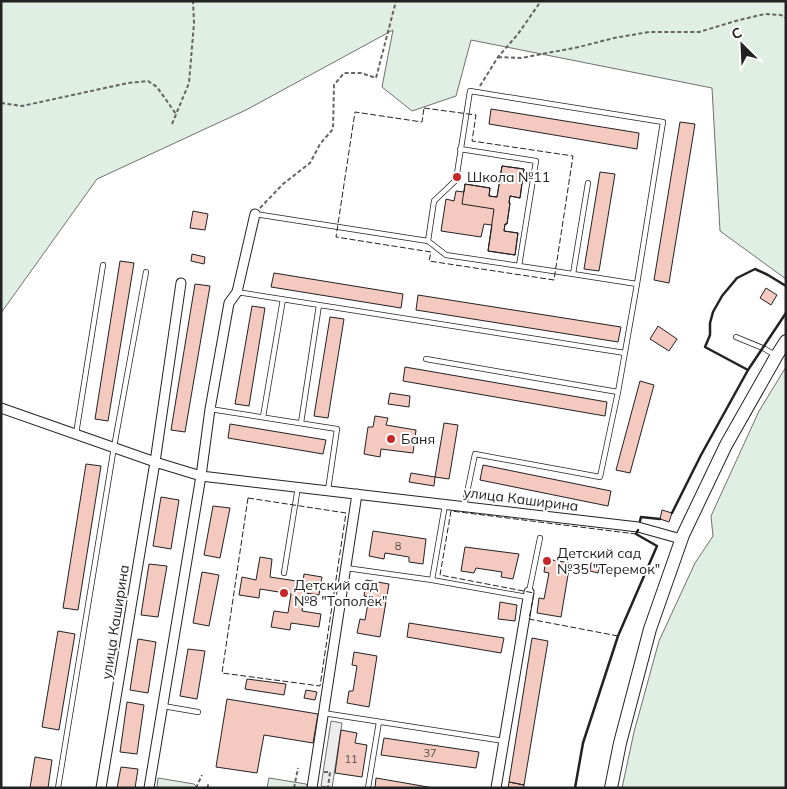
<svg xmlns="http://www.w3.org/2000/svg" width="787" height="789" viewBox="0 0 787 789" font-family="Mulish,sans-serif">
<rect width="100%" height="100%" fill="#fff"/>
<!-- green -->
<path fill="#e0efe3" stroke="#6f6f6f" d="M1 1H786V279L720 231 712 88 471 40 456 96 412 111 382 87 393 30 246 110 97 179 1 313Z
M786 367V788H622L634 732 659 641 695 563 713 536 711 516 759 411Z
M158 778 194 784 198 788H157Z
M269 778 306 784 308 788H267Z"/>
<!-- parking -->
<path fill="#ededed" stroke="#6f6f6f" d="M331 721 342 723 332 788 321 786Z"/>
<!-- building -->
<path fill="#f3c9c0" stroke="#222" d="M491 109 639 133 637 149 489 124Z
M680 122 695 124 669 283 654 280Z
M502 166 524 169 520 198 510 196 509 203H510L507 224H505L504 231 518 233 515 255 488 251 494 209 462 204 465 184 490 188 489 196 497 197Z
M502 166 524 169 520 198 510 196 509 203H510L507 224H505L504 231 518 233 515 255 488 251 492 225 484 224 481 237 441 231 446 199 454 201 456 191 464 192 465 184 490 188 489 196 497 197Z
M600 172 615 174 599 271 584 269Z
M193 211 208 214 205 230 190 228Z
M192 254 205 257 204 264 191 261Z
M120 261 134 263 108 421 95 419Z
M274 273 403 294 401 308 271 287Z
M195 284 210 286 185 432 171 430Z
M766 288 777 295 771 305 760 298Z
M418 295 621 327 618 342 416 310Z
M252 306 265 308 249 406 235 404Z
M330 317 344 319 328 418 314 416Z
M658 326 677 339 669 351 650 339Z
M405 367 607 402 605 416 403 381Z
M640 381 654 385 630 473 616 470Z
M390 393 410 396 409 407 388 404Z
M375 416 388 418 386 425 416 430 413 453 381 449 380 457 364 454 368 427H373Z
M444 423 458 425 449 479 435 477Z
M230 424 326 440 323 454 228 438Z
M86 464 101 466 78 610 63 608Z
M483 465 611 491 608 506 480 480Z
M411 473 435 477 434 486 409 482Z
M161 497 179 500 171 549 153 546Z
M213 506 230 508 220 558 204 555Z
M662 510 672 513 669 522 660 519Z
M373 531 426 539 423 564 409 562V557L385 553 384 559 369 556Z
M465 547 519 554 513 579 501 577 502 572 476 568 474 573 461 571Z
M260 557 272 559 270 577 303 582 304 574 322 577 319 595 305 593 302 611 321 614 319 627 291 623 290 630 271 627 274 611 288 613 291 594 260 589 259 598 239 595 242 577 256 580Z
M546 559 570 563 561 617 537 613 539 598 544 599 549 573 544 572Z
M591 563 600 564 598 573 590 571Z
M149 564 167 566 158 617 141 615Z
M202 572 219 575 209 626 193 623Z
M366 580 389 584 380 637 357 633 360 619 365 620 369 597 364 596Z
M500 602 517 605 515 621 498 619Z
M409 623 504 638 501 653 407 637Z
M58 631 75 634 59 730 42 727Z
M532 638 548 641 524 785 509 782Z
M138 639 156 642 148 693 130 690Z
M188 649 205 651 197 699 180 696Z
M354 652 377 656 369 707 347 703 349 691H353L357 666 352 665Z
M247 679 286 684 284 695 245 689Z
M306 690 317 692 315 700 304 698Z
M227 699 318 714 313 743 264 735 257 773 216 767Z
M127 702 144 705 137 754 120 752Z
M341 730 357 733 355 743 367 745 362 777 335 773Z
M384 738 479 752 476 768 381 755Z
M35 757 52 760 48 788H30Z
M121 767 138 769 135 788H117Z
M376 778 434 788H375Z
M509 782 524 785V788H508Z"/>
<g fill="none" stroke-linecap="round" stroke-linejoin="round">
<!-- service casing -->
<g stroke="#222" stroke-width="6">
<path id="service" d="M460 149 536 161 519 266
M588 183 573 274 637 284
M255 214 428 241 446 255 573 274
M428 241 434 201 456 180 470 91 663 122 637 284 618 392 600 477 475 454 464 507
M237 292 625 353
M736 337 765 349 775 355
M426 359 618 392
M210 409 337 429 328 490
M263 417 283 299
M301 423 319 305
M76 434 103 265
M346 568 432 580 527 597
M284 573 298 487
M432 580 445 505
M529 592 540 538
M163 706 198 712
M323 713 504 741
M58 788 114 447 146 272
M368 788 379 722"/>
</g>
<!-- minor casing -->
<g stroke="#222" stroke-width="11">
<path id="minor" d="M1 408 155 462 201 476 638 527 681 539
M101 788 155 462 181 283
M149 788 201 476 210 409 229 303 237 292 255 214
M312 788 357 494
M496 788 529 592"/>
</g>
<!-- primary casing -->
<g stroke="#222" stroke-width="14">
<path id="primary" d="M611 788 620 743 650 629 683 535 726 445 777 355 786 341"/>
</g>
<!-- path -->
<path stroke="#646464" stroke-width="2" stroke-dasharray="4 2.5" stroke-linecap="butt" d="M498 57 521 58 579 47 614 38 649 32H699L739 20 765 14 781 15 786 18
M480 86 498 57 518 34 541 1
M1 103 22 106 128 83 148 81 157 87 176 114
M172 124 189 83 194 23 193 1
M260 208 283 184 310 163 320 144 333 129 334 85 344 73H361L376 78 396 1
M324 772H330L328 788
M196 788 202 775
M207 788 209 783
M294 788 298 768"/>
<!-- service -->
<use href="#service" stroke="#fff" stroke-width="4.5"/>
<!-- minor -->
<use href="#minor" stroke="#fff" stroke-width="9"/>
<!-- primary -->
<use href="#primary" stroke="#fff" stroke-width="12"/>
<!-- fence -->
<path stroke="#222" stroke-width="1" stroke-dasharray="6 2.5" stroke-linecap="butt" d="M424 108 476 115 472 141 573 156 554 280 429 261 431 252 336 237 355 112 422 122Z
M248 498 346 513 320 686 222 673Z
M618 636 529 619 534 593 440 575 451 511 636 534"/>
<!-- wall -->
<path stroke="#222" stroke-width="2.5" d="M786 286 768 275 755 269 737 278 722 296 713 312 710 323V335L705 347 748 370 786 313
M672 513 701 455 748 370
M640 521 641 517 660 519
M575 788 583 743 618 636 657 546 636 534 638 530"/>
</g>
<!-- markers -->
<g fill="#c62828" stroke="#fff" stroke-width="2">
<circle cx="457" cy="177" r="5"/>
<circle cx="391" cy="439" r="5"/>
<circle cx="547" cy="561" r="5"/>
<circle cx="284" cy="593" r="5"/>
</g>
<g text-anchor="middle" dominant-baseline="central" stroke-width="4" stroke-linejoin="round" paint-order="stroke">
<!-- number labels -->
<g font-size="11" fill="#564c4a">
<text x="398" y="546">8</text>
<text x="430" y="753">37</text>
<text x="351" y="759">11</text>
</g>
<!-- poi labels -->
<g font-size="14" fill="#222" stroke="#fff" text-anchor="start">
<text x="467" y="177">Школа №11</text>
<text x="401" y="439">Баня</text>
<text x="557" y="553">Детский сад<tspan x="557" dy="16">№35 "Теремок"</tspan></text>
<text x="294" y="585">Детский сад<tspan x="294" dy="16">№8 "Тополёк"</tspan></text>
</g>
<!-- street labels -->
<g font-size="14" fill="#222" stroke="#fff">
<text transform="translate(521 499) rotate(7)">улица Каширина</text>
<text transform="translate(115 622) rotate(-81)">улица Каширина</text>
</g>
</g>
<!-- border -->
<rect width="787" height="789" fill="none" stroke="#222222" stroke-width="5"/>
<!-- north arrow -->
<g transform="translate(742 45) rotate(336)" stroke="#ffffff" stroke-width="4" paint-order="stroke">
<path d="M0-4L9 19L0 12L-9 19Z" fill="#222222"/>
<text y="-8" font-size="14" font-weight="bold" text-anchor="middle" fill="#222222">С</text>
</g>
</svg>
